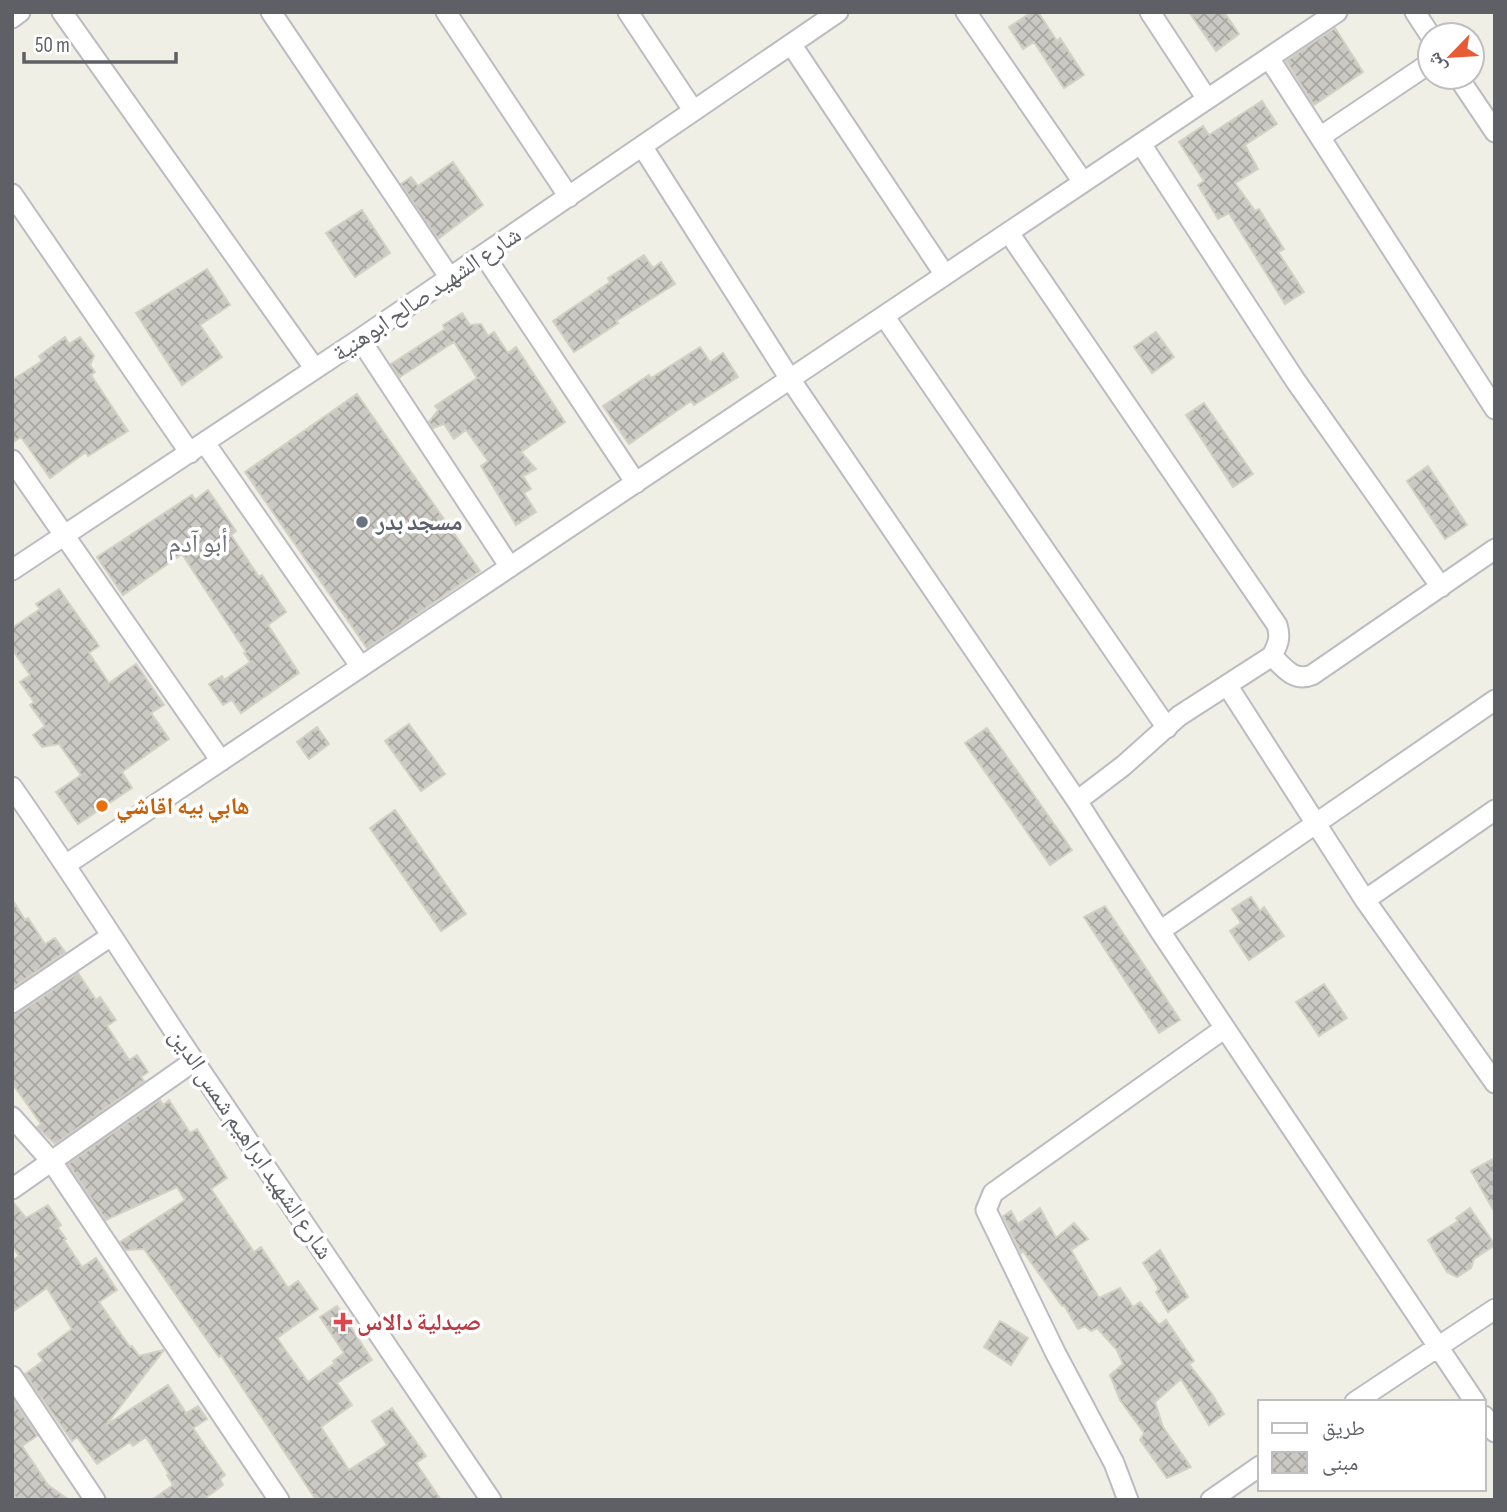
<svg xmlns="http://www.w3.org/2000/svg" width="1507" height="1512" viewBox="0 0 1507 1512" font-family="'Sofia Sans Condensed','Noto Naskh Arabic',sans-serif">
<defs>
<pattern id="building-cross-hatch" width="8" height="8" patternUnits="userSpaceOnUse" patternTransform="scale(1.75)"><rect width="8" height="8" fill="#cbc9c3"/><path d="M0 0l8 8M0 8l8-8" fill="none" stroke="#a8a7a2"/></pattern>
</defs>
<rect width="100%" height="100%" fill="#f0efe6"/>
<!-- building -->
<path fill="url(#building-cross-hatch)" stroke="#d4d1c4" stroke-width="2" d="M1032 12H1038L1057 41 1060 38 1084 75 1064 88 1034 42 1023 49 1009 27Z
M1189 12H1224L1239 34 1216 51Z
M1335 28 1363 72 1314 105 1286 61Z
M1262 101 1277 124 1245 145 1258 169 1235 183 1255 211 1259 209 1284 249 1278 252 1304 292 1285 304 1229 213 1218 219 1198 185 1204 181 1179 142 1203 126 1209 135Z
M453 162 483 205 438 239 401 184 411 177 418 186Z
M362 210 390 253 355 277 326 233Z
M644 255 653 268 661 262 675 284 616 321 618 323 574 352 553 321 610 282 608 278Z
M207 269 230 305 200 325 222 357 182 385 136 313Z
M462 313 470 325 481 324 488 336 494 332 508 353 516 347 565 422 521 452 536 469 523 476 531 489 524 493 536 512 516 525 481 466 488 461 466 430 454 439 444 424 433 428 429 422 438 410 435 406 477 378 454 342 400 377 391 364 445 329 443 325Z
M1156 332 1174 357 1152 373 1134 347Z
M65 337 69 344 80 337 94 356 90 365 95 372 91 375 128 431 88 456 86 452 50 478 21 437 12 443V380L42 361 39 356Z
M700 347 710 362 723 353 738 377 694 405 691 401 629 444 603 406 649 375 651 378Z
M357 394 480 571 367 648 245 472Z
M1204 403 1253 474 1233 487 1186 415Z
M1428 466 1467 525 1445 539 1407 481Z
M208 490 236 531 231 535 259 577 262 575 286 612 268 625 299 673 241 713 232 700 223 705 209 684 222 676 224 680 250 662 244 653 246 652 182 554 123 595 97 557 192 495 195 500Z
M59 589 99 646 89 653 109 683 136 664 164 705 151 713 169 739 122 772 132 788 78 824 56 792 81 775 59 744 42 747 33 735 45 726 30 705 34 702 20 682 30 675 12 649V628L40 609 36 604Z
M409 724 445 774 421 791 385 741Z
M317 727 329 744 309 759 297 742Z
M987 728 1072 850 1050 865 965 743Z
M395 810 466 914 441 931 370 828Z
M1251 897 1260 911 1264 907 1284 936 1249 960 1230 931 1241 923 1232 909Z
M12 899 25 920 28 918 45 944 55 938 65 952 12 988Z
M1105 906 1180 1020 1159 1033 1084 917Z
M78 973 96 1000 100 997 116 1020 107 1026 129 1060 137 1055 148 1072 141 1077 144 1081 55 1144 37 1127 41 1124 12 1083V1015L19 1013Z
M1324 984 1347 1018 1319 1036 1296 1002Z
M160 1100 163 1105 169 1100 190 1133 197 1129 227 1178 211 1189 254 1252 261 1247 288 1288 298 1281 318 1309 277 1338 308 1382 335 1363 333 1361 344 1353 320 1317 337 1306 372 1360 337 1383 352 1405 321 1427 349 1470 387 1445 372 1421 392 1408 426 1456 416 1463 441 1500H316L221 1355 219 1357 144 1249 126 1250 120 1242 185 1200 177 1187 106 1220 68 1164Z
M1495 1158V1213L1471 1171Z
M12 1201 26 1218 48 1205 61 1225 58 1228 66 1239 64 1240 82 1267 96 1258 117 1290 99 1302 130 1347 132 1346 139 1356 164 1350 106 1425 168 1385 186 1413 198 1406 207 1419 193 1428 225 1475 220 1479 223 1485 203 1500H152L173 1485 167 1475 169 1474 146 1437 133 1446 130 1442 97 1464 77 1437 72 1441 25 1374 43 1361 38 1354 72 1329 47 1288 12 1312V1260L19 1256 12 1246Z
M1040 1208 1056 1238 1074 1223 1088 1239 1071 1250 1099 1298 1120 1288 1133 1307 1140 1302 1159 1325 1166 1320 1194 1361 1189 1364 1212 1394 1224 1414 1209 1425 1181 1379 1155 1402 1163 1427 1191 1467 1167 1478 1140 1440 1144 1433 1120 1400 1110 1375 1123 1364 1117 1350 1097 1328 1091 1331 1085 1326 1078 1329 1064 1305 1062 1306 1023 1251 1021 1253 1003 1216 1011 1211 1018 1224Z
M1470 1208 1495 1245 1474 1259 1471 1268 1457 1277 1447 1272 1428 1240 1458 1221 1456 1218Z
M1160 1250 1188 1297 1168 1312 1156 1292 1159 1289 1143 1263Z
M1000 1321 1028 1338 1011 1365 984 1347Z
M12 1398 37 1436 22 1446 48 1485 69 1500H17L12 1493Z"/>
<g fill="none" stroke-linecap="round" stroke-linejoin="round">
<!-- minor casing -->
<g stroke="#bbbcc1" stroke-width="23">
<path id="minor" d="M62 12 315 369
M271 12 450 278
M446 12 569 197
M628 12 693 110
M966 12 1083 182
M1150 12 1207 99
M1415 12 1430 35
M12 18 20 12
M791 44 945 275
M1269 58 1495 409
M1458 77 1495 132
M1320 137 1430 63
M1141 144 1295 380 1441 587
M642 146 790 379 1077 801 1160 931 1475 1402
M12 194 190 453
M1009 233 1277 625C1281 638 1278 644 1272 656L1179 716 1123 766 1077 801
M484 255 636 483
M884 316 1167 728
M360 339 510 567
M205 443 361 667
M12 460 221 761
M12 570 360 339 838 12
M1272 656C1284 668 1294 682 1312 675L1495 549
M1227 685 1365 900 1495 1083
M12 787C75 877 133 970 194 1061 292 1207 392 1353 491 1500
M67 864 1337 12
M1365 900 1495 810
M1160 931 1495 700
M12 1003 111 936
M12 1117 52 1162 279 1500
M12 1189 194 1061
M12 1376 95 1500
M1355 1402 1495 1309
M1484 1416 1495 1432
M1128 1500 1114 1463 1056 1354 986 1210 993 1193 1225 1028
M1211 1500 1260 1466"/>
</g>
<!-- minor -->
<use href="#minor" stroke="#fff" stroke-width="19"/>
</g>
<!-- markers -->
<circle fill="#6b7280" stroke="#fff" stroke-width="2.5" cx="362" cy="522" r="7"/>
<circle fill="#e8710a" stroke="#fff" stroke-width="2.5" cx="102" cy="806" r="7"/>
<path fill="#e0444e" stroke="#fff" stroke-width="2.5" d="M339.5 1311.5h7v7h7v7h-7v7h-7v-7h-7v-7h7z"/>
<g text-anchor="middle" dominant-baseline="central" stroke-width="7" stroke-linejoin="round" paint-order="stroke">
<!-- street labels -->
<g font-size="24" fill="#5e6066" stroke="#fff">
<text transform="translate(427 294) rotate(-34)">شارع الشهيد صالح ابوهنية</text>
<text transform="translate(251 1144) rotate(56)">شارع الشهيد ابراهيم شمس الدين</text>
</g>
<!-- worship labels -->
<g font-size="24" font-weight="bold" fill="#5b616d" stroke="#fff" text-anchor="start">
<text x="376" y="522">مسجد بدر</text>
</g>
<!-- food labels -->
<g font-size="24" font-weight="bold" fill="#c56008" stroke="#fff" text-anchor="start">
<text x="116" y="806">هابي بيه اقاشي</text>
</g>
<!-- health labels -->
<g font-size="24" font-weight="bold" fill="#be3a42" stroke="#fff" text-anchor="start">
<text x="357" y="1322">صيدلية دالاس</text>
</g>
<!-- neighbourhood labels -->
<g font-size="26" fill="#6f7278" stroke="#fff">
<text x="198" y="544">أبو آدم</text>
</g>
</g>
<!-- border -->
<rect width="1507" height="1512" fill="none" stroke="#5e6066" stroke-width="28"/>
<!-- legend -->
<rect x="1258" y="1400" width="228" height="91" fill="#ffffff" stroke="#bfbfc2" stroke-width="2"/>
<rect x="1272" y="1423" width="35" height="10" fill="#ffffff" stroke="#bfbfc2" stroke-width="2"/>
<text x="1322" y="1435" font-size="21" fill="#5e6066">طريق</text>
<rect x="1272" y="1452" width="35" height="21" fill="url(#building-cross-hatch)" stroke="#bfbfc2" stroke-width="2"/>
<text x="1322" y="1470" font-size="21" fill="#5e6066">مبنى</text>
<!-- north arrow -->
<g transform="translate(1451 56) rotate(245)"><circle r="33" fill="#ffffff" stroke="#bfbfc2" stroke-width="2"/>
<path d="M0-5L12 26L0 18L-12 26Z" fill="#e75b35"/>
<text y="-10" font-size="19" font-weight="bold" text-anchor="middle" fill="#5e6066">ش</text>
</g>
<!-- scale -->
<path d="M24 52v10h152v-10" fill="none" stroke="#5e6066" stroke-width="3.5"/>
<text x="35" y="52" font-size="21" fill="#5e6066" stroke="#ffffff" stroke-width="5" paint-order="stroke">50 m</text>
</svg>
